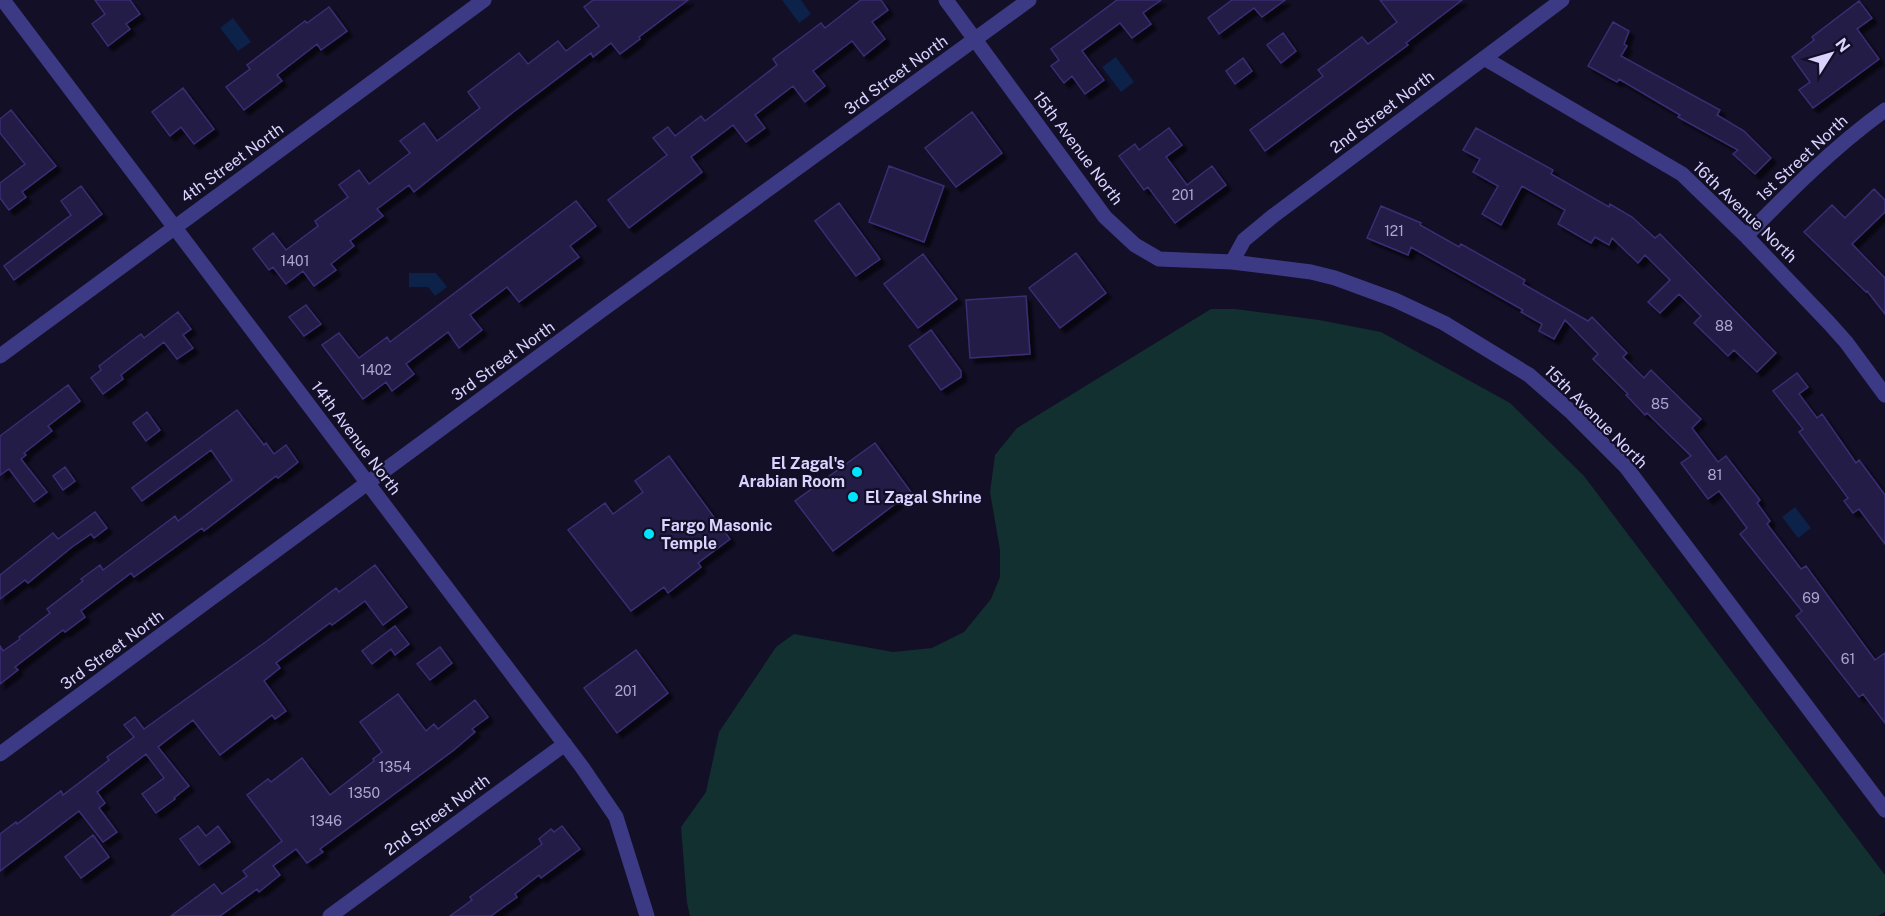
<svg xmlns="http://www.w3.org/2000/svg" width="1885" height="916" viewBox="0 0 1885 916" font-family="'Public Sans',sans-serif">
<defs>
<filter id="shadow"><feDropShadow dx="5" dy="5" stdDeviation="1.5" flood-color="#0009"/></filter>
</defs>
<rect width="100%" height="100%" fill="#130f26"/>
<!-- green -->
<path fill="#12302f" d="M1211 309H1235L1319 320 1381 332 1510 403 1584 476 1885 875V912L1878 916H690L687 903 681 827 706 792 719 732 776 647 794 634 893 652 932 648 964 632 991 599 1000 577V550L990 492 995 455 1017 428Z"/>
<!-- water -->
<path fill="#0c2248" d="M782 0H801L811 14 799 23Z
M233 18 251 42 238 51 220 28Z
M1116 57 1134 82 1121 92 1102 67Z
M409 273H436L447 287 435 296 428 287H409Z
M1795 507 1811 528 1798 538 1782 517Z"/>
<!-- building -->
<path fill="#241b47" stroke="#3b2d73" stroke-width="1.5" filter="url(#shadow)" d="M95 0H130L140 14 126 24 130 29 108 46 92 24 105 14Z
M593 0H688L639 37 640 39 620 54 611 43 593 57 591 53 512 113 414 192 409 185 377 209 383 216 350 241 354 246 331 264 336 270 314 286 303 271 286 284 273 267 269 270 253 249 273 233 286 250 318 226 315 221 348 197 339 185 359 170 369 184 410 153 400 141 424 123 437 141 480 108 468 92 519 53 528 64 558 41 566 51 599 26 584 7Z
M861 0H881L888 10 872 22 885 39 864 56 852 41 813 71 825 86 805 102 793 86 755 115 765 128 746 142 733 125 691 157 702 172 629 228 608 200 667 155 653 138 668 127 675 136 701 116 705 121 777 65 773 59 821 23 825 28Z
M1117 0H1161L1143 13 1151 24 1132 38 1120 23 1082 51 1104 80 1085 94 1072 76 1064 83 1051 66 1059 60 1051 49Z
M1232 0H1285L1262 17 1254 8 1219 34 1208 18Z
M1380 0H1462L1406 43 1408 45 1265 151 1250 130 1323 76 1318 70 1362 37 1368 44 1397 22Z
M1859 1 1872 18 1857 29 1879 59 1813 108 1799 90 1810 82 1792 57 1814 40 1812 37Z
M329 7 347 31 321 50 317 44 277 75 282 81 244 110 226 87 250 69 247 65 305 21 307 23Z
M1613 22 1629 31 1624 44 1627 46 1621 56 1720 110 1717 115 1744 131 1771 158 1755 174 1733 154 1738 150 1678 117 1680 115 1619 79 1617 82 1588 66Z
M1283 33 1296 51 1281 63 1267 45Z
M1243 58 1252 71 1235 84 1226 71Z
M183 88 214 129 194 144 181 127 170 136 152 112Z
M11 110 56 166 22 192 26 197 9 210 0 198V183L25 164 0 133V119Z
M972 112 1002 153 956 187 925 148Z
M1169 128 1182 145 1166 157 1187 185 1212 166 1226 185 1175 223 1148 187 1144 190 1119 156 1135 144 1139 150Z
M1476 128 1553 170 1551 174 1609 207 1610 204 1632 217 1655 238 1660 234 1776 353 1757 372 1734 350 1728 356 1694 323 1701 316 1679 294 1660 313 1648 302 1670 280 1645 255 1638 263 1612 238 1609 245 1595 237 1591 243 1558 224 1565 210 1522 186 1501 225 1482 214 1498 186 1473 172 1480 159 1463 150Z
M889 166 944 186 924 242 869 222Z
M81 186 102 214 14 280 4 266 71 215 61 201Z
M1874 189 1885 200V212L1852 244 1885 278V314L1867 291 1866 292 1804 232 1832 205 1845 218Z
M576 201 596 226 570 246 579 257 519 302 507 287 470 315 482 330 459 348 448 332 406 364 414 374 392 391 386 382 363 399 322 345 339 333 359 358 387 337 390 342Z
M839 203 880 259 856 276 815 221Z
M1381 206 1421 223 1420 225 1459 247 1461 244 1525 280 1523 284 1588 321 1592 317 1627 353 1623 357 1644 378 1651 370 1701 419 1692 428 1718 462 1726 456 1760 500 1757 503 1770 521 1767 524 1801 569 1806 566 1875 660 1885 653V723L1863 694 1859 697 1796 616 1802 611 1740 534 1747 528 1729 504 1719 491 1708 499 1681 463 1691 456 1647 413 1645 415 1626 395 1628 394 1593 359 1598 354 1565 320 1554 339 1539 331 1542 324 1521 312 1523 310 1411 247 1408 255 1367 238Z
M1076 253 1106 293 1060 328 1029 288Z
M923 254 957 299 918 328 884 284Z
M1026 296 1030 354 970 358 966 300Z
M306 305 321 324 304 336 289 317Z
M178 312 191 329 183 335 193 348 177 359 164 342 121 375 123 379 103 394 91 378 101 370 99 366 141 334 144 338Z
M931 330 961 371V377L941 390 909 346Z
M1797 373 1808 387 1799 394 1817 418 1822 414 1856 463 1859 460 1885 495V544L1859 509 1853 513 1844 501 1848 498 1799 432 1803 429 1773 391Z
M68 385 80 401 48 426 52 431 24 453 26 455 21 459 47 492 34 502 9 469 0 475V436Z
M237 410 264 445 266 443 274 454 286 445 298 462 278 478 276 476 204 531 202 528 134 577 131 573 81 611 85 617 65 632 63 630 15 667 18 670 0 684V646L3 651 20 639 19 637 50 613 47 609 83 581 81 579 100 565 103 570 175 516 178 521 232 480 211 450 142 501 132 488Z
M147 412 160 430 146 441 133 423Z
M875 443 911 492 833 551 795 501Z
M669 456 730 539 698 563 701 567 668 593 664 587 631 611 568 530 605 503 613 514 643 492 635 481Z
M65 467 75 481 63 490 53 476Z
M95 512 107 528 94 538 91 534 72 547 28 583 25 580 0 599V575L53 533 58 539Z
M375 565 407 607 383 625 365 601 332 625 330 623 276 663 280 668 264 681 286 711 275 719 272 715 220 755 193 720 158 747 189 786 174 798 175 799 156 813 142 794 164 778 146 754 97 792 105 803 99 808 117 832 103 842 79 811 0 871V834L16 822 17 824 61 791 63 795 109 760 107 757 134 737 124 725 135 717 144 729 267 641 336 588 339 592Z
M395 626 409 644 395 655 391 649 372 664 362 651Z
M440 647 452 663 430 680 417 664Z
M636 650 668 693 617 733 584 688Z
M398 694 426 731 434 724 438 729 475 700 488 717 472 729 475 732 454 750 320 849 323 852 307 863 296 849 273 866 280 875 259 892 257 889 220 916H171L214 884 222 894 247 876 243 871 282 841 247 795 268 779 271 782 302 758 330 795 374 761 373 759 382 752 360 722Z
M198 826 206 836 218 826 230 842 199 865 180 839Z
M562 826 580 849 541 878 539 875 515 894 517 897 491 916H450L472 900 470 897 542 844 539 839 551 829 554 832Z
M93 835 109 857 81 878 65 857Z"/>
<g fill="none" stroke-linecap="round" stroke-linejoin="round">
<!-- street -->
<path stroke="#3d3a85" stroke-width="15" d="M3 0 582 767 616 817 647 916
M946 0 1105 217 1135 245 1159 259 1232 262 1311 272 1335 278 1395 300 1444 323 1529 375 1570 411 1626 467 1885 810
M1484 58 1682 174 1746 236 1829 323 1846 342 1885 395
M1746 236C1790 191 1835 146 1885 110
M1232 262 1244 240 1273 216 1562 0
M0 356 484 0
M0 754 602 310 1029 0
M330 916 565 744"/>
</g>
<!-- markers -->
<g fill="#00e5ff" stroke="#130f26" stroke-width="2">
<circle cx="857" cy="472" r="6"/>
<circle cx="853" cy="497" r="6"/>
<circle cx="649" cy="534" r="6"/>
</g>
<g text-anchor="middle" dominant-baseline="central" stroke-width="4.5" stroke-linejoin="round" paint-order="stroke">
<!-- number labels -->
<g font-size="14" fill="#aca6d1">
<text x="1183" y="195">201</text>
<text x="1394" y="231">121</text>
<text x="295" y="261">1401</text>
<text x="1724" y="326">88</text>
<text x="376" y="370">1402</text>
<text x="1660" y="404">85</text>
<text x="1715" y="475">81</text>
<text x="1811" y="598">69</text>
<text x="1848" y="659">61</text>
<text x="626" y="691">201</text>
<text x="395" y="767">1354</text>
<text x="364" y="793">1350</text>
<text x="326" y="821">1346</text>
</g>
<!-- street labels -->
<g font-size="16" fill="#d9d4ff" stroke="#130f26">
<text transform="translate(896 75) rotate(-36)">3rd Street North</text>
<text transform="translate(1382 112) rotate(-37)">2nd Street North</text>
<text transform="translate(1078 148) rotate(53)">15th Avenue North</text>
<text transform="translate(1802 158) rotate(-43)">1st Street North</text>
<text transform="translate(232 163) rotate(-36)">4th Street North</text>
<text transform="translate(1745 212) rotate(44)">16th Avenue North</text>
<text transform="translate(503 361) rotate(-36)">3rd Street North</text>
<text transform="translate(1596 417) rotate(45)">15th Avenue North</text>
<text transform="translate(356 438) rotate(53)">14th Avenue North</text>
<text transform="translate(112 650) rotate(-36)">3rd Street North</text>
<text transform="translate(437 815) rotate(-36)">2nd Street North</text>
</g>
<!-- poi labels -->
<g font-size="16" font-weight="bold" fill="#d9d4ff" stroke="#130f26" text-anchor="start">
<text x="845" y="463" text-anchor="end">El Zagal's<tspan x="845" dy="18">Arabian Room</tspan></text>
<text x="865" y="497">El Zagal Shrine</text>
<text x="661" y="525">Fargo Masonic<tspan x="661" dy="18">Temple</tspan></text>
</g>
</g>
<!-- north arrow -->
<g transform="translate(1831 54) rotate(53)" stroke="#130f26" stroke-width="4.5" paint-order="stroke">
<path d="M0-4.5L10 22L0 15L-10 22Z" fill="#d9d4ff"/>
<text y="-9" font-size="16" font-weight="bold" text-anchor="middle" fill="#d9d4ff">N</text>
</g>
</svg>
